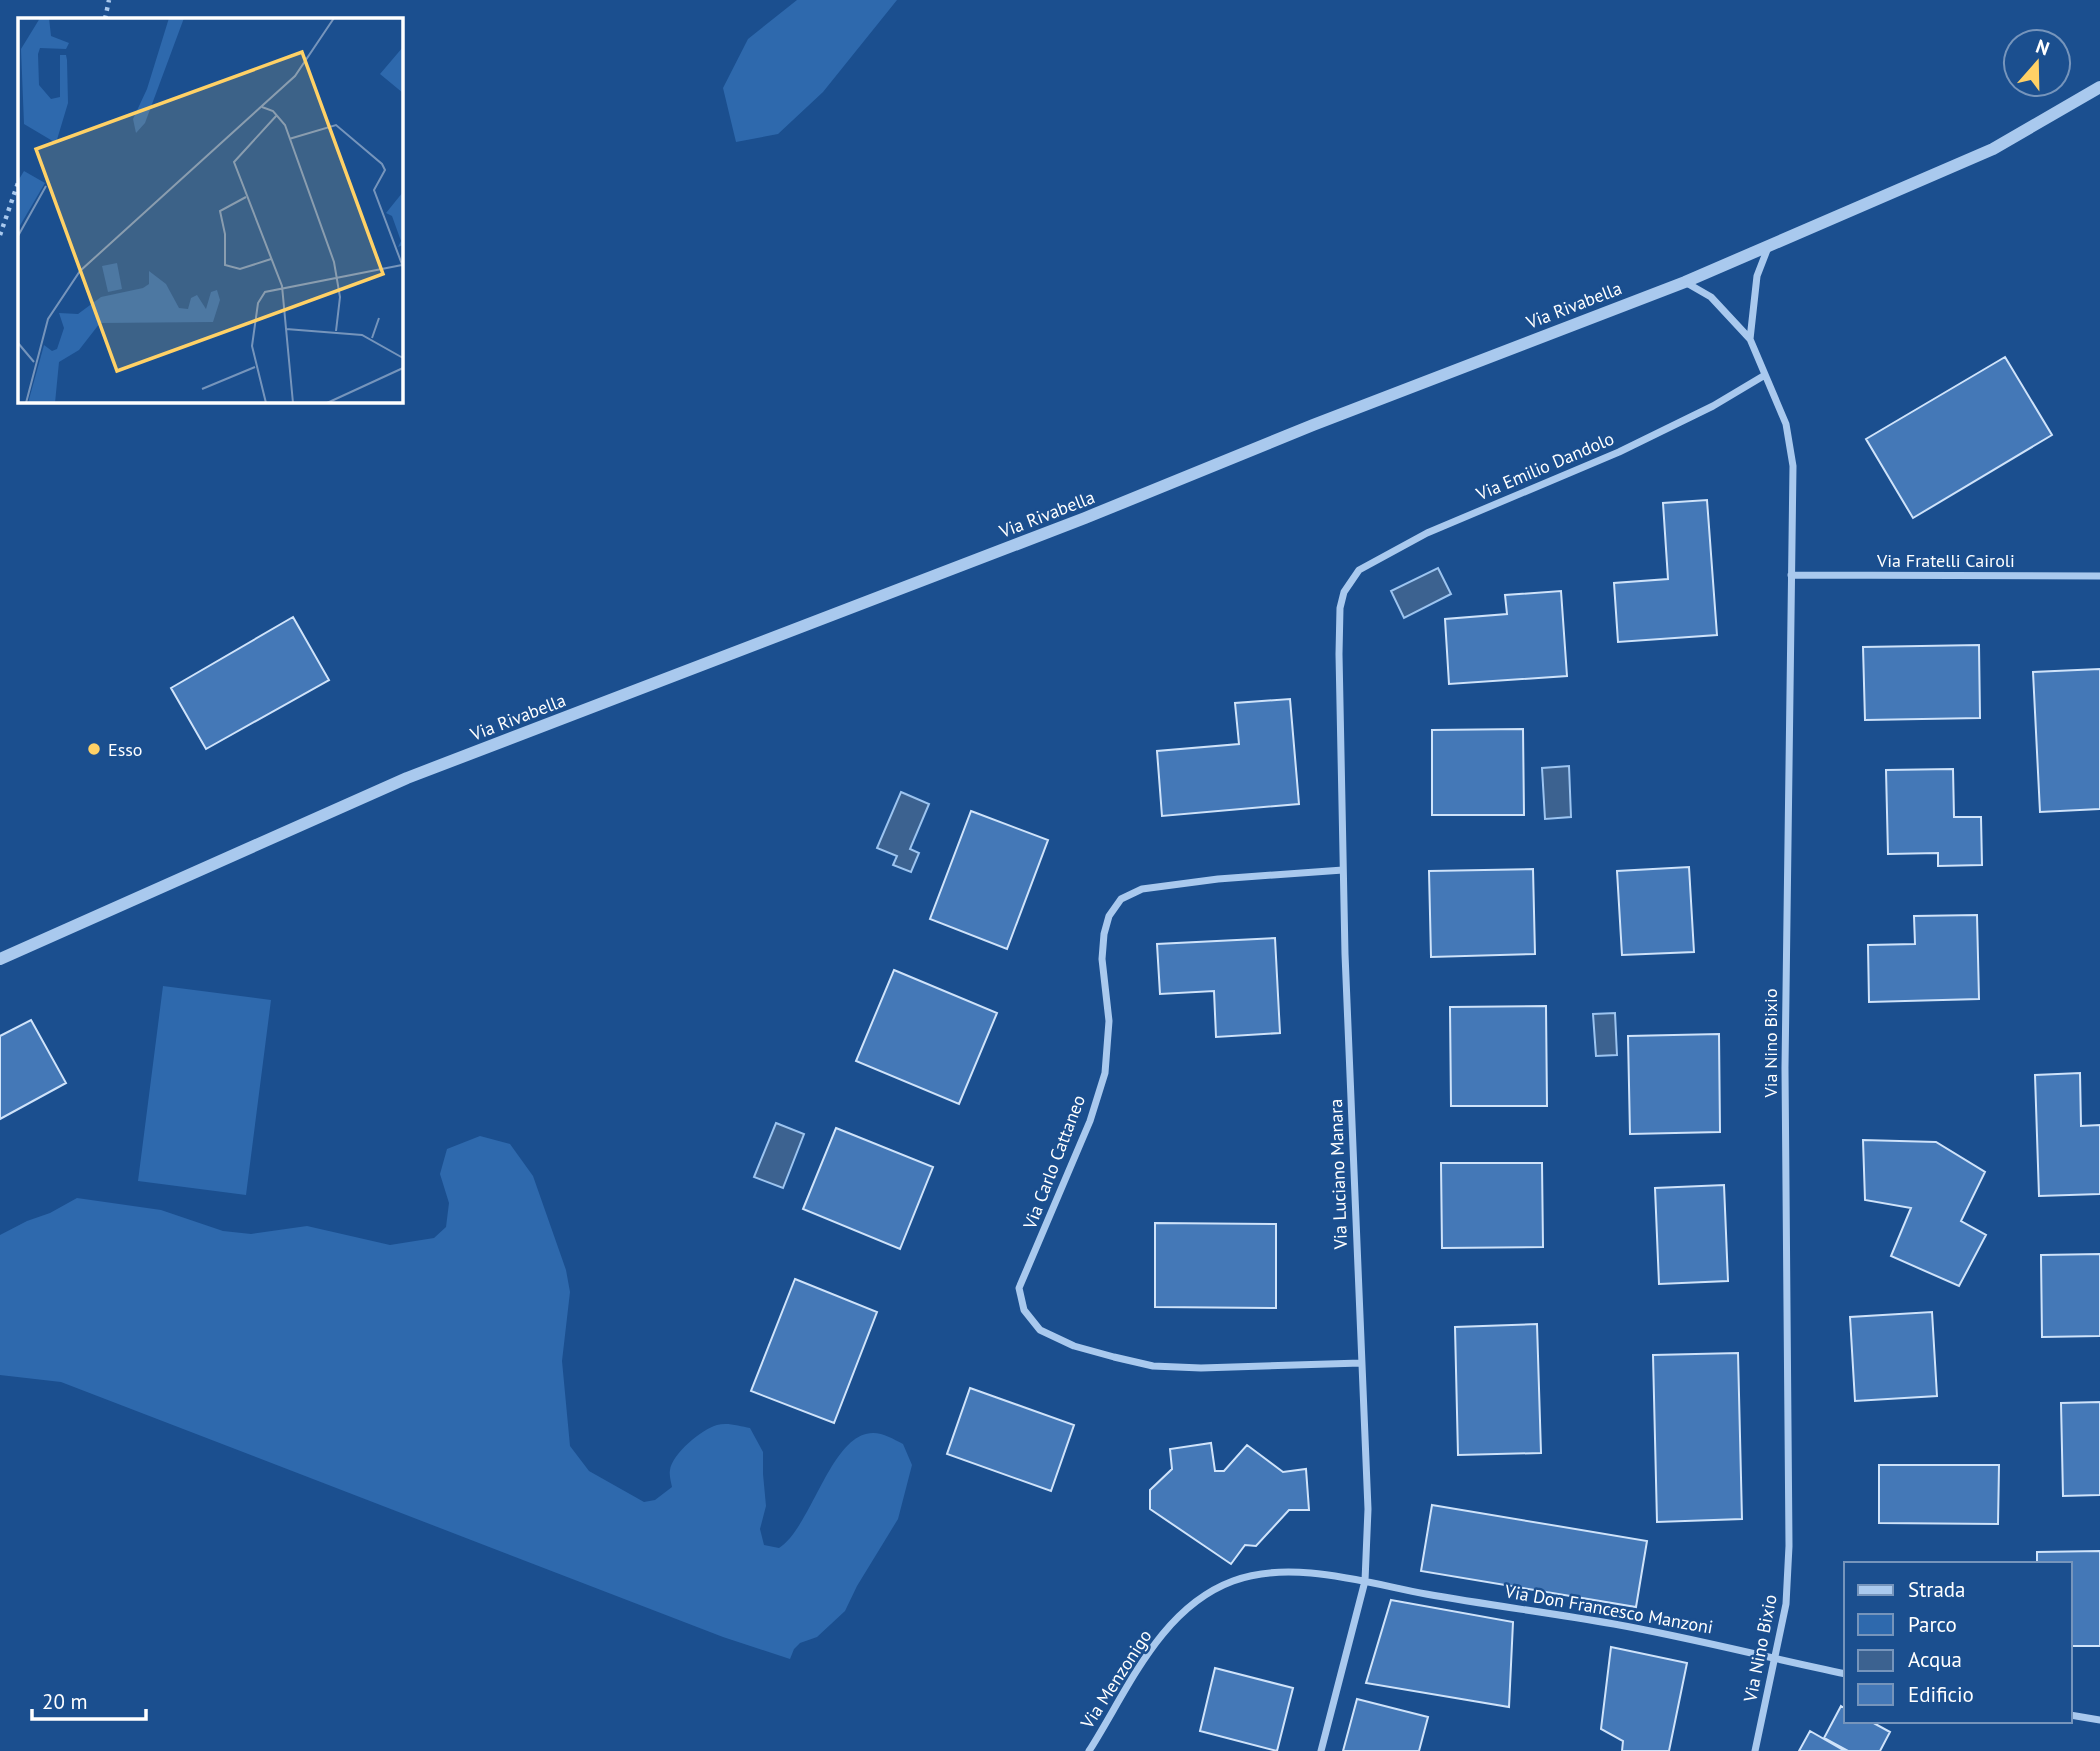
<svg xmlns="http://www.w3.org/2000/svg" width="2100" height="1751" viewBox="0 0 2100 1751" font-family="'PT Sans',sans-serif">
<rect width="100%" height="100%" fill="#1b4f8f"/>
<!-- green -->
<path fill="#2e69ad" d="M797 0H897L823 92 778 134 736 142 723 88 748 39Z
M163 986 271 1000 246 1195 138 1181Z
M480 1136 510 1144 533 1176 566 1270 570 1292 562 1361 570 1446 589 1471 644 1502 655 1500 672 1487C671 1482 669 1475 670 1470 672 1454 702 1429 717 1425 727 1422 740 1426 750 1428L763 1452V1474L766 1506 760 1529 764 1545 779 1548C812 1527 831 1433 873 1433 884 1433 893 1439 903 1444L912 1465 898 1519 857 1586 845 1611 817 1637 800 1643 794 1649 790 1659 723 1637 61 1382 0 1375V1235L27 1221 50 1213 77 1198 161 1210 223 1231 251 1234 307 1226 390 1245 434 1238 446 1227 449 1203 440 1174 447 1149Z"/>
<!-- water -->
<path fill="#3c6290" stroke="#9cc4f0" stroke-width="2" d="M1438 568 1451 594 1404 618 1391 591Z
M1569 766 1571 817 1545 819 1542 768Z
M901 792 929 804 910 849 919 853 911 872 893 865 897 856 877 848Z
M1615 1013 1617 1055 1596 1056 1593 1014Z
M776 1123 804 1134 783 1188 754 1177Z"/>
<!-- building -->
<path fill="#4478b7" stroke="#cfe3fa" stroke-width="2" d="M2005 357 2052 435 1913 518 1866 439Z
M1707 500 1717 635 1618 642 1614 583 1668 579 1663 503Z
M1561 591 1567 676 1449 684 1445 619 1507 614 1505 595Z
M293 617 329 680 206 749 171 688Z
M1979 645 1980 718 1865 720 1863 647Z
M2100 669V809L2040 812 2033 672Z
M1290 699 1299 804 1162 816 1157 751 1239 744 1235 703Z
M1523 729 1524 815H1432V730Z
M1953 769 1954 817H1981L1982 865 1938 866V853L1888 854 1886 770Z
M971 811 1048 840 1007 949 930 919Z
M1689 867 1694 952 1622 955 1617 871Z
M1533 869 1535 954 1431 957 1429 871Z
M1977 915 1979 999 1869 1002 1868 945 1915 944 1914 916Z
M1275 938 1280 1033 1216 1037 1214 991 1160 994 1157 944Z
M894 970 997 1013 959 1104 856 1061Z
M1546 1006 1547 1106H1451L1450 1007Z
M31 1020 66 1083 0 1119V1036Z
M1719 1034 1720 1132 1630 1134 1628 1036Z
M2080 1073 2081 1126 2100 1125V1194L2039 1196 2035 1075Z
M836 1128 933 1167 900 1249 803 1209Z
M1863 1140 1936 1142 1985 1172 1961 1221 1986 1235 1959 1286 1891 1256 1911 1208 1865 1200Z
M1441 1163H1542L1543 1247 1442 1248Z
M1724 1185 1728 1281 1659 1284 1655 1188Z
M1155 1223 1276 1224V1308L1155 1307Z
M2100 1254V1336L2042 1337 2041 1255Z
M795 1279 877 1312 834 1423 751 1391Z
M1932 1312 1937 1396 1855 1401 1850 1317Z
M1537 1324 1541 1453 1458 1455 1455 1327Z
M1738 1353 1742 1519 1657 1522 1653 1355Z
M970 1388 1074 1425 1051 1491 947 1454Z
M2100 1402V1495L2063 1496 2061 1403Z
M1211 1443 1215 1471H1224L1247 1445 1283 1472 1306 1469 1309 1510H1289L1256 1546 1245 1545 1231 1564 1150 1509V1490L1172 1469 1170 1449Z
M1879 1465H1999L1998 1524 1879 1523Z
M1432 1505 1647 1541 1636 1607 1421 1571Z
M2100 1551V1646H2070V1564H2037V1552Z
M1391 1600 1513 1622 1509 1707 1366 1683Z
M1611 1647 1687 1663 1669 1751H1622L1623 1741 1601 1729Z
M1215 1668 1293 1688 1277 1751 1200 1731Z
M1357 1699 1428 1717 1419 1751H1343Z
M1841 1706 1846 1709V1721H1870L1890 1732 1880 1751H1848L1824 1738Z
M1810 1731 1845 1751H1799Z"/>
<g fill="none" stroke-linecap="round" stroke-linejoin="round">
<!-- path -->
<path stroke="#a9c9ee" stroke-width="4.5" stroke-dasharray="3.5 5" stroke-linecap="butt" d="M105 19 109 0
M0 235 19 180"/>
<!-- minor -->
<path stroke="#a9c9ee" stroke-width="7" d="M1685 282 1711 297 1750 339 1786 424 1793 466 1785 1068 1789 1546 1786 1604 1755 1751
M1750 339 1757 276 1769 245
M1791 575 2100 576
M1343 870 1218 879 1142 889 1121 899 1109 916 1104 934 1102 959 1109 1021 1105 1073 1090 1121 1019 1288 1024 1310 1040 1330 1074 1346 1114 1357 1153 1366 1201 1368 1361 1363
M2070 1715 2100 1720
M1089 1751C1128 1690 1160 1608 1233 1581 1291 1559 1367 1583 1426 1594 1488 1605 1551 1613 1614 1624 1692 1638 1769 1658 1846 1674
M1321 1751 1365 1581 1368 1509 1345 954 1339 654 1340 608 1344 592 1359 570 1427 533 1619 452 1713 406 1765 375"/>
<!-- tertiary -->
<path stroke="#a9c9ee" stroke-width="12" d="M0 959 407 778 1085 518 1313 425 1685 282 1993 149 2100 87"/>
</g>
<!-- markers -->
<circle fill="#ffd166" stroke="#1b4f8f" stroke-width="2.5" cx="94" cy="749" r="7"/>
<g text-anchor="middle" dominant-baseline="central" stroke-width="5" stroke-linejoin="round" paint-order="stroke">
<!-- street labels -->
<g font-size="18" fill="#fff" stroke="#1b4f8f">
<text transform="translate(1574 305) rotate(-21)">Via Rivabella</text>
<text transform="translate(1545 466) rotate(-23)">Via Emilio Dandolo</text>
<text transform="translate(1047 514) rotate(-21)">Via Rivabella</text>
<text x="1946" y="560">Via Fratelli Cairoli</text>
<text transform="translate(518 717) rotate(-21)">Via Rivabella</text>
<text transform="translate(1770 1043) rotate(-90)">Via Nino Bixio</text>
<text transform="translate(1054 1162) rotate(-69)">Via Carlo Cattaneo</text>
<text transform="translate(1338 1174) rotate(-92)">Via Luciano Manara</text>
<text transform="translate(1609 1609) rotate(10)">Via Don Francesco Manzoni</text>
<text transform="translate(1760 1648) rotate(-79)">Via Nino Bixio</text>
<text transform="translate(1116 1679) rotate(-57)">Via Menzonigo</text>
</g>
<!-- poi labels -->
<g font-size="18" fill="#fff" stroke="#1b4f8f" text-anchor="start">
<text x="108" y="749">Esso</text>
</g>
</g>
<!-- overview -->
<g transform="translate(18 18)">
<rect width="385" height="385" fill="#1b4f8f"/>
<path d="M22 0H31L33 18 51 25 48 31 22 30 20 36 21 67 33 81 42 79V37H48L49 42 50 85 38 125 6 106 3 31ZM151 0H166L127 105 118 115 115 101 129 71ZM385 29V75L362 56ZM6 153 27 165 0 211V163ZM385 174V227L380 229 383 223 374 198 368 195ZM99 245 104 271 90 274 84 248ZM131 253 148 266 161 290 170 291 173 280 179 277 188 291 193 274 199 272 202 282 195 304 82 305 61 332 41 344 37 385H10L26 327 34 333 39 331 46 310 41 295 60 296 83 279 125 270 131 266Z" fill="#2e69ad"/>
<path fill="none" stroke="#7695bc" stroke-width="2" d="M244 89 255 93 267 107 316 244 322 279 318 313M259 97 216 144 264 268 275 385M271 121 318 107 364 146 367 152 356 172 385 249M228 179 202 193 207 216V247L222 251 253 241M0 218 28 168M268 311 344 317 385 340M354 320 361 300M0 325 16 344M184 371 237 349M8 385 30 301 62 253 277 58 316 0M248 385 234 328 240 285 247 274 384 247M309 385 385 350"/>
<path fill="#ffd166" fill-opacity="0.15" stroke="#ffd166" stroke-width="3.5" d="M284 34 365 256 99 353 18 131Z"/>
<rect width="385" height="385" fill="none" stroke="#fff" stroke-width="3.5"/>
</g>
<!-- legend -->
<rect x="1844" y="1562" width="228" height="161" fill="#1b4f8f" stroke="#7695bc" stroke-width="2"/>
<rect x="1858" y="1585" width="35" height="10" fill="#a9c9ee" stroke="#7695bc" stroke-width="2"/>
<text x="1908" y="1597" font-size="21" fill="#ffffff">Strada</text>
<rect x="1858" y="1614" width="35" height="21" fill="#2e69ad" stroke="#7695bc" stroke-width="2"/>
<text x="1908" y="1632" font-size="21" fill="#ffffff">Parco</text>
<rect x="1858" y="1650" width="35" height="21" fill="#3c6290" stroke="#7695bc" stroke-width="2"/>
<text x="1908" y="1667" font-size="21" fill="#ffffff">Acqua</text>
<rect x="1858" y="1684" width="35" height="21" fill="#4478b7" stroke="#7695bc" stroke-width="2"/>
<text x="1908" y="1702" font-size="21" fill="#ffffff">Edificio</text>
<!-- north arrow -->
<g transform="translate(2037 63) rotate(20)"><circle r="33" fill="#1b4f8f" stroke="#7695bc" stroke-width="2"/>
<path d="M0-5L12 26L0 18L-12 26Z" fill="#ffd166"/>
<text y="-10" font-size="19" font-weight="bold" text-anchor="middle" fill="#ffffff">N</text>
</g>
<!-- scale -->
<path d="M32 1709v10h114v-10" fill="none" stroke="#ffffff" stroke-width="3.5"/>
<text x="42" y="1709" font-size="21" fill="#ffffff" stroke="#1b4f8f" stroke-width="5" paint-order="stroke">20 m</text>
</svg>
